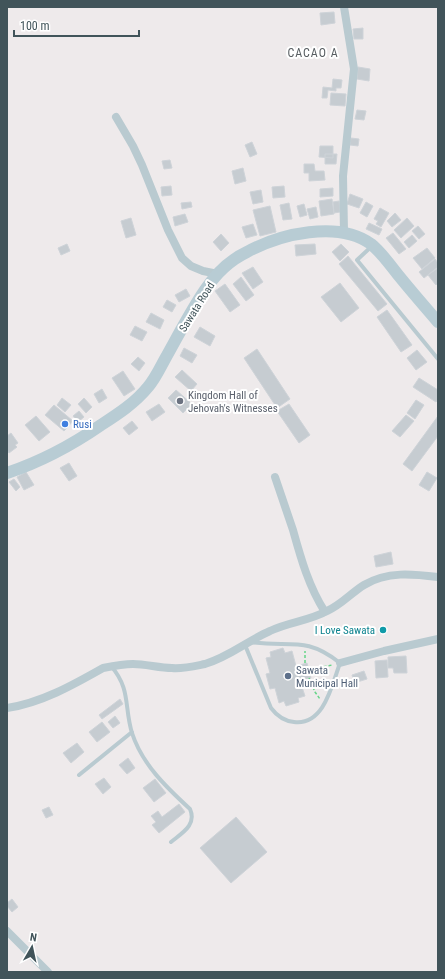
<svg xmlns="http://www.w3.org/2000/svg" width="445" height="979" viewBox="0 0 445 979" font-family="'Roboto Condensed',sans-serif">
<rect width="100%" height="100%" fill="#eeeaeb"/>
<!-- building -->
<path fill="#c6ccd1" stroke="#ced3d8" d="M334 12 335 23 321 25 320 13Z
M363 28V39H354L353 29Z
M358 67 370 69 369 81 357 79Z
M333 79 342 80 341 88H336V91L328 90 327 98H322L323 87 332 88Z
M331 93 346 94 345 106 330 105Z
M357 110 366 111 364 120 355 119Z
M351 138 359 139 358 146 350 145Z
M252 142 257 154 250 157 245 145Z
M320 146H333V158L319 157Z
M325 154H337L336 164H325Z
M170 160 172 168 164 169 162 161Z
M304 164H314L315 171H324L325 180 309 181V173H304Z
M243 168 246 181 235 184 232 171Z
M171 186 172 195 162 196 161 187Z
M284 186 285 197 273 198 272 187Z
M333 188V196L320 197V189Z
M261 190 263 202 253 204 250 192Z
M350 194 363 199 359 208 347 204Z
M332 199 334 214 321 216 319 201Z
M339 201 340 212 334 213 333 202Z
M191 202 192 207 182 209 181 203Z
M366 202 373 206 367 217 360 213Z
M289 203 292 219 283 220 280 205Z
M304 204 307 215 300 217 297 206Z
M270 206 276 232 260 236 253 210Z
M316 207 318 217 310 219 307 209Z
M380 208 389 213 381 227 376 224 378 221 374 219Z
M395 213 401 220 392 227 387 221Z
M185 214 188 222 175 226 173 217Z
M131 218 136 235 126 238 121 221Z
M407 218 414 226 401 238 394 230Z
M369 223 382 229 379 235 366 229Z
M253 224 257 235 246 238 242 227Z
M418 226 425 234 419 239 412 231Z
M393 233 406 249 399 254 386 238Z
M221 234 229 243 221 251 213 242Z
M412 235 417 241 409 248 404 242Z
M67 244 70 251 61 255 58 248Z
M315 244 316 254 296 256 295 245Z
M341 244 349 252 340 261 332 252Z
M427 248 435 258 422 269 413 258Z
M348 256 387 304 378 311 339 264Z
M435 259 438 263V267L424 278 419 272Z
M253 267 263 282 253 289 242 273Z
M438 268V283L436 285 428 275Z
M241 277 254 295 246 301 233 284Z
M340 283 359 308 341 322 321 297Z
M225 284 240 305 230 312 215 291Z
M186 289 190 296 179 302 175 295Z
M167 300 176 305 172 312 163 307Z
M387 310 412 345 401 352 377 317Z
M151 313 164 320 160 329 146 322Z
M135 326 147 332 142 341 130 335Z
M200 327 215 336 210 346 194 337Z
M184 348 197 355 192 363 180 356Z
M257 349 290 399 277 408 244 358Z
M417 350 427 362 416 370 407 358Z
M138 357 145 363 139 371 131 364Z
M182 370 197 384 191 391 175 377Z
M123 371 135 389 124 396 112 378Z
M419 378 438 390V399L436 402 413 387Z
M102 389 107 398 99 403 94 394Z
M176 390 192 404 183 413 168 398Z
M62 398 71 405 65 412 57 405Z
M84 398 92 407 86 413 78 404Z
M416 400 424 405 415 419 407 413Z
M159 404 165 412 152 421 146 412Z
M289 404 310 435 299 443 277 411Z
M54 405 73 421 64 431 45 415Z
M79 411 84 417 78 422 73 416Z
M406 415 414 421 400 437 392 431Z
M36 416 50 432 39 441 25 425Z
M438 416V436L412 471 403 464Z
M132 421 138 428 129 435 123 428Z
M11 433 18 443 15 445 17 447 9 453 7 450V436Z
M69 463 77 476 69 481 60 468Z
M26 472 34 485 24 490 17 477Z
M427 472 437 478 429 491 419 485Z
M14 479 20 487 16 491 9 482Z
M391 552 393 564 376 567 374 556Z
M283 648 285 653 292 651 296 666 307 663 311 678 300 681 305 696 298 698 299 702 286 706 284 701 279 703 275 688 270 689 266 674 270 673 266 658 271 657 270 652Z
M406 656 407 673H394L393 668H388V657Z
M387 660 388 677 376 678 375 661Z
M364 671 367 679 354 683 352 675Z
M120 699 123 704 102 719 99 715Z
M115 716 120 723 113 728 108 722Z
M102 722 110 732 97 742 89 732Z
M77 743 84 752 71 763 63 753Z
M128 758 135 768 127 774 119 765Z
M104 778 111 787 103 794 95 784Z
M155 779 166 793 154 802 143 788Z
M179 804 185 812 159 833 152 825 156 822 151 816 158 811 162 817Z
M49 807 53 815 46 818 42 810Z
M236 817 267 852 231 883 200 848Z
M12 899 18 907 12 912 7 906V903Z"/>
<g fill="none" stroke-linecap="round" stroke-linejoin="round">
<!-- path -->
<path stroke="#66d588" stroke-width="1.5" stroke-dasharray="3 2" stroke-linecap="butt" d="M305 663V651
M309 670 332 665
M309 678 315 692 320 699"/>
<!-- service -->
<path stroke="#b9cad0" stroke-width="4" d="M372 246 357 260 438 359
M245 645 271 708C277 716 284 721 294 722 324 726 332 685 340 663 305 635 289 648 250 642
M111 666C131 689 124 707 132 733 142 764 166 787 190 809 197 825 182 833 171 842
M79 775 132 732"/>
<!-- minor -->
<path stroke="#b9cad0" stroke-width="8" d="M344 7 354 69 343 176 344 232
M116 117 133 146 142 165 168 230 182 258 191 266 203 271 218 274
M275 477C281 495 287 512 293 530 301 559 309 587 325 612
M340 663 384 651 438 639
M7 708C41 703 73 685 103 668 113 666 123 664 133 664 146 664 159 668 172 668 183 669 195 666 205 664 229 657 247 641 270 631 288 622 309 621 327 611 341 605 351 593 364 585 387 571 413 574 438 577
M7 931 48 972"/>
<!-- secondary -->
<path stroke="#b8ccd4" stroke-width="12" d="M7 473C40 462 72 445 101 425 118 414 135 403 148 387 155 379 160 368 165 359 178 336 190 312 205 290 215 275 230 260 247 252 280 234 338 220 371 244 382 253 390 265 399 276 412 292 425 307 438 322"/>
</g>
<!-- markers -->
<circle fill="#6b7280" stroke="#fff" stroke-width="1.5" cx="180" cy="401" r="4"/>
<circle fill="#3f7fe0" stroke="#fff" stroke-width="1.5" cx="65" cy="424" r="4"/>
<circle fill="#0f9aa8" stroke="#fff" stroke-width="1.5" cx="383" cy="630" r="4"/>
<circle fill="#5c6f8a" stroke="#fff" stroke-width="1.5" cx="288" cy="676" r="4"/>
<g text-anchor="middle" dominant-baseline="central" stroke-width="4" stroke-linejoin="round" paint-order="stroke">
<!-- street labels -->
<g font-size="11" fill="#41545a" stroke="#fff">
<text transform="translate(197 307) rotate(-58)">Sawata Road</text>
</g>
<!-- worship labels -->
<g font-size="11" fill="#5b616d" stroke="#fff" text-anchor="start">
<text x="188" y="395">Kingdom Hall of<tspan x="188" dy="13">Jehovah's Witnesses</tspan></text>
</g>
<!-- shop labels -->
<g font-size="11" fill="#366cbe" stroke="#fff" text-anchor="start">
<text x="73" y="424">Rusi</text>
</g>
<!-- culture labels -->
<g font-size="11" fill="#0d838f" stroke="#fff" text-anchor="end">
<text x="375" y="630">I Love Sawata</text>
</g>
<!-- service labels -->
<g font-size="11" fill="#4e5e75" stroke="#fff" text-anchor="start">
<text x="296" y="670">Sawata<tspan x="296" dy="13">Municipal Hall</tspan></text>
</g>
<!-- neighbourhood labels -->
<g font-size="12" letter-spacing="1" fill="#575d61" stroke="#fff">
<text x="313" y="53">CACAO A</text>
</g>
</g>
<!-- border -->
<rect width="445" height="979" fill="none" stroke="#41545a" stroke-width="16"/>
<!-- north arrow -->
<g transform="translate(32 947) rotate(9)" stroke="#ffffff" stroke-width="3" paint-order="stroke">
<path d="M0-3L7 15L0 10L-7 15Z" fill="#41545a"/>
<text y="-6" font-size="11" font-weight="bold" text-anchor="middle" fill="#41545a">N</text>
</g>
<!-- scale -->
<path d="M14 30v6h125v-6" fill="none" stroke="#41545a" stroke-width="2"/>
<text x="20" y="30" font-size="12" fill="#41545a" stroke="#ffffff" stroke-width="3" paint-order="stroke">100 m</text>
</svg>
